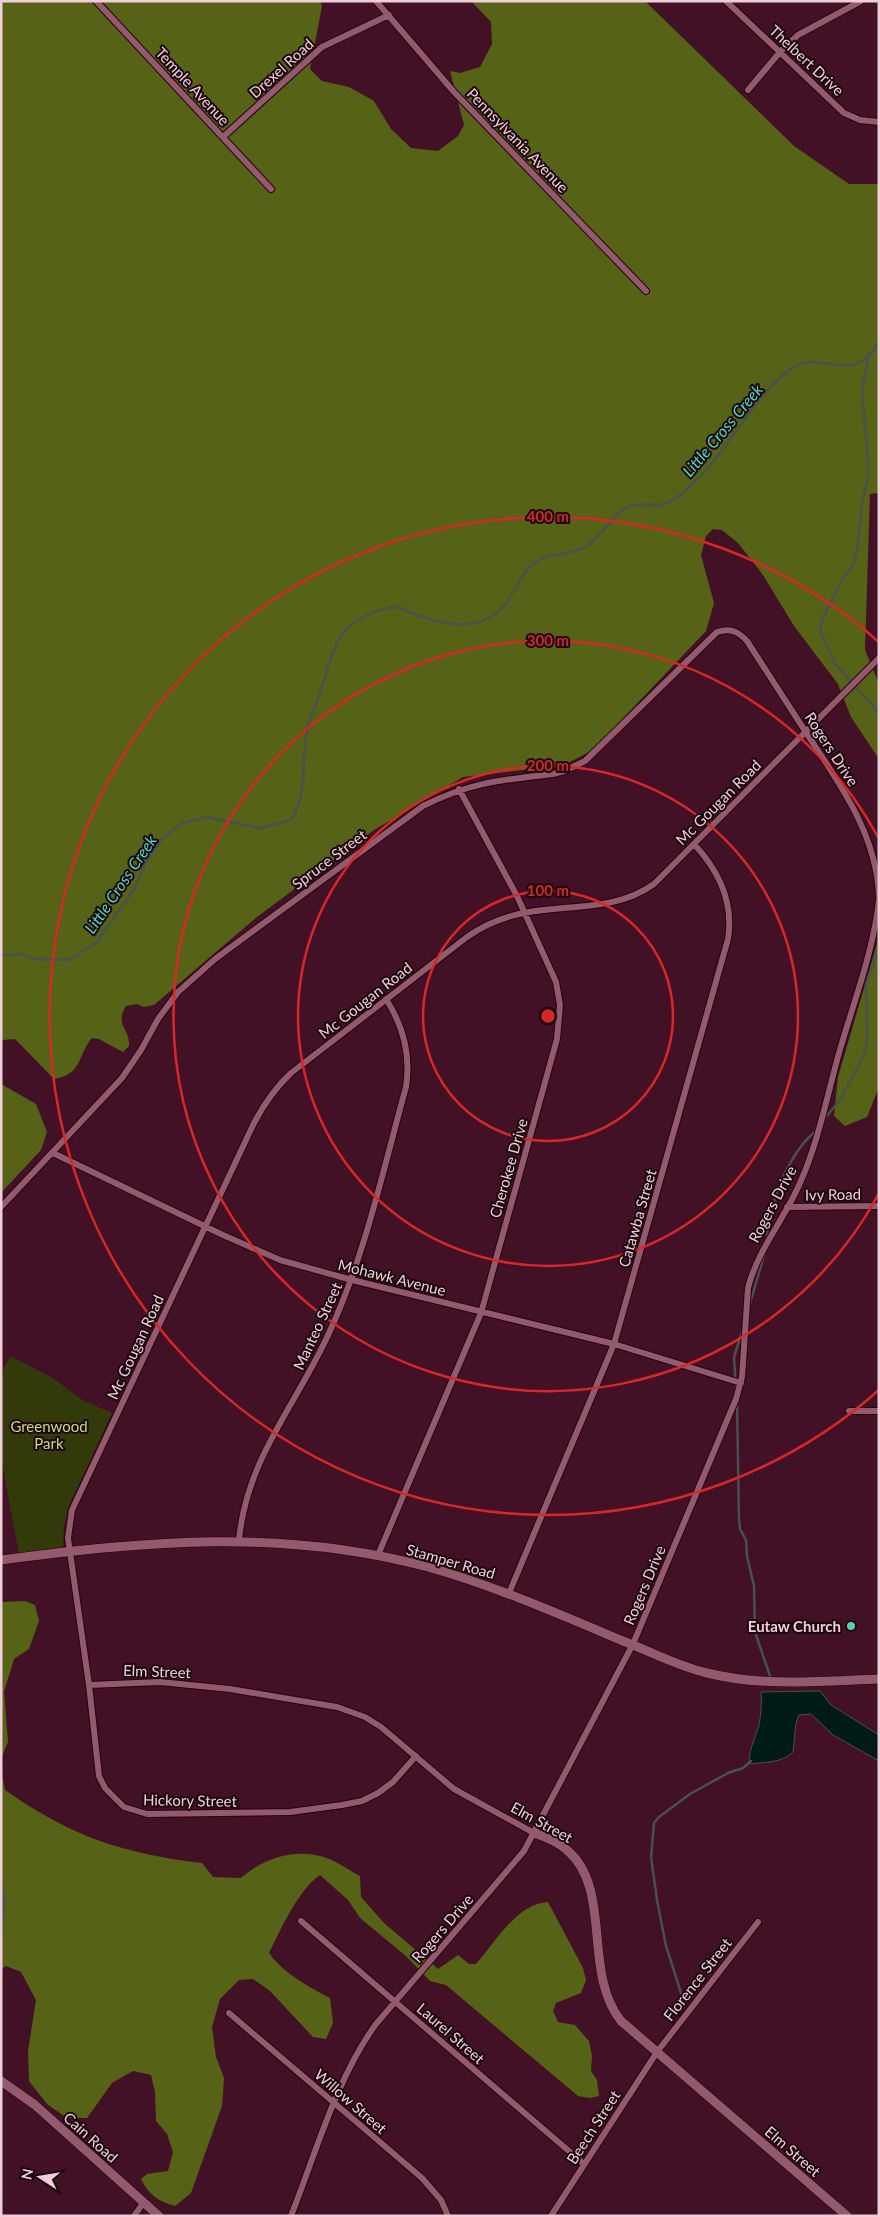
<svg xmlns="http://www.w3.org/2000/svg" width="880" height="2217" viewBox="0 0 880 2217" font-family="Lato,sans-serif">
<rect width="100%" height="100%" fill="#421125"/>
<!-- green -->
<path fill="#323a09" d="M10 1356 51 1377 84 1401 112 1413 68 1508 64 1527 63 1547 19 1554 1 1459V1374Z"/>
<!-- forest -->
<path fill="#566216" d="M1 1H320L322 6 310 69 322 81 349 87 374 101 391 129 411 148 438 151 458 136 464 125 450 71 460 73 480 67 492 44 491 22 471 1H645L794 146 849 184H879V493L870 494 865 650 879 684V759L851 717 838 684 794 626 763 575 738 543 722 530 713 529 706 536 701 555 714 603 706 631 593 750 564 765 463 777 374 830 257 917 154 1005 144 1007 137 1004 126 1006C114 1026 130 1027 129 1046L123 1052 99 1039 92 1038C77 1056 83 1074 54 1079L15 1039 3 1040 1 1043Z
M879 937V1087L867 1117 845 1126 834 1116 838 1077Z
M1 1084 36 1104 47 1132 41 1150 1 1193Z
M25 1601 35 1605 39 1621 29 1649 14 1659 4 1692 8 1742 1 1759V1602Z
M1 1770 5 1790C70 1836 124 1854 202 1863L213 1877 241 1878C265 1857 298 1847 329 1859 339 1863 349 1870 360 1876L361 1897 384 1923 438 1969 458 1955 469 1964H476C496 1942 516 1904 548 1902L583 1968 586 1980 581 1993 556 2003 553 2011 558 2022 575 2025 589 2041 592 2056 591 2071 597 2080 599 2096 590 2098 578 2096 446 1985 430 1981 406 1956 360 1918 348 1900 320 1875C298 1890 281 1929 269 1953 282 1972 309 1987 330 1998L333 2023 326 2039 313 2037 269 1990 253 1979 239 1980 220 1999 212 2027 216 2057 224 2078 222 2106 191 2193 175 2206C159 2202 148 2194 141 2179L147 2174 168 2171 173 2152 167 2134 156 2121 155 2092 151 2075 133 2071 112 2083 87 2118H67L47 2104 29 2081 28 2051 36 2000 21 1972 6 1966 1 1969Z"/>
<!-- water -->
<path fill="#001b15" stroke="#485150" d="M820 1691 831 1705 879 1735V1761L833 1735 811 1714 799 1715 796 1723 793 1752C782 1763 765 1762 750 1764 747 1754 756 1736 759 1725 761 1714 762 1703 761 1692Z"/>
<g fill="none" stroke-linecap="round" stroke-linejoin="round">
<!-- stream -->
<path stroke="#485150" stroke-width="2.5" d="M868 358 862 392 868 460V477L862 503 857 552 853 566 843 578 823 617 820 630 835 664 879 713
M1 955 20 954 35 959 69 960 97 942 134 889 145 864 162 839 182 823 206 817 260 828 291 820C307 796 302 764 306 736 308 722 315 708 319 695 326 676 330 655 340 637 343 633 348 627 352 624 364 615 380 608 396 607 401 606 406 611 411 613 436 622 466 631 491 617 512 606 516 577 534 563 550 551 570 557 587 546 602 537 613 511 631 506 653 500 657 513 680 495 724 461 745 406 788 371 822 344 850 391 879 342
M825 1118 841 1099 864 1055 867 1043 866 984 879 949
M767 1239C768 1206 789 1152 816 1131
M749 1307 765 1252
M736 1390 734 1357 743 1329
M737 1403 739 1520 740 1529 746 1540 747 1556 754 1586 755 1632 771 1679
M1 1882 4 1903 1 1935
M683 1999 666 1946 657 1900 651 1857 654 1823 659 1817 690 1794 728 1773 743 1768 751 1761"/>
<!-- street casing -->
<g stroke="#26000e" stroke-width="8">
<path id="street" d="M96 1 271 189
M376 1 454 92 646 291
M726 1 844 113 860 120 879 122
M748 90 780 52 798 35 861 1
M223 137 322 47 389 15
M53 1153 223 1235 280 1260 352 1280 614 1344 741 1383
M1 1207 122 1078 141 1050 158 1019 178 992 215 959 423 806C470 782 502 780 553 774L564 771 585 761 717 632C730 628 738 631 747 641 767 672 787 703 807 734 840 784 877 835 879 897
M787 1207 879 1206
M849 1411H879
M239 1540C247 1457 296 1406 329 1333 365 1256 383 1170 406 1087 411 1055 404 1027 386 999
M378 1555 481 1313 557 1039 560 1005 556 982 517 896 459 789
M509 1593 614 1344 728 939C734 902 719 871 694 844
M89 1685 160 1682 230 1689 337 1707 365 1717 381 1727 454 1789 534 1833
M416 1756 393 1782 378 1793 362 1801 342 1805 290 1812 147 1814 124 1807 105 1788 99 1776 89 1685 68 1538 72 1510 254 1123C264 1104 275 1088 291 1073L467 937C484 925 503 917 524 913 568 904 615 912 654 884L879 658
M301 1921 584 2164
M229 2013 422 2178 441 2200 448 2216
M134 2216 144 2202
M291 2216C316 2153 336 2079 376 2024L524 1851 633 1644 736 1399 742 1377 748 1288C758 1249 784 1220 800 1183 818 1143 827 1096 839 1053 853 1004 874 950 879 899
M551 2216 657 2052 758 1922"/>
</g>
<!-- secondary casing -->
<g stroke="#26000e" stroke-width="10">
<path id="secondary" d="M1 1560C148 1541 283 1528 428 1567 495 1586 559 1614 623 1641 652 1652 677 1666 707 1673 763 1687 822 1681 879 1679
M534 1833C546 1837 558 1842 567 1850 613 1889 582 1972 621 2021L847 2216
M1 2081 35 2105 159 2216"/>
</g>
<!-- street -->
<use href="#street" stroke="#935a6d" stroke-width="6"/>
<!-- secondary -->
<use href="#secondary" stroke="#935a6d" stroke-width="9"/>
</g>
<!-- distance rings -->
<g fill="none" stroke="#d62828" stroke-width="2.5">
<circle cx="548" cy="1016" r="125"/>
<circle cx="548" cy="1016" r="250"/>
<path d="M878 1195A375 375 0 1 1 878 837"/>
<path d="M879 1390A499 499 0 1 1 879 642"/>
</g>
<!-- markers -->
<circle fill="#5eceb8" stroke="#1c070f" stroke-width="2" cx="851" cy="1626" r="5"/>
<g text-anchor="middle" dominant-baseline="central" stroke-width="4" stroke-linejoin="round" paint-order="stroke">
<!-- street labels -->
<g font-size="15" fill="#f0ced8" stroke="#1c070f">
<text transform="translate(807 60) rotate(43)">Thelbert Drive</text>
<text transform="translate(281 68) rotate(-42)">Drexel Road</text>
<text transform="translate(193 86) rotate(47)">Temple Avenue</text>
<text transform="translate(518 140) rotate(46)">Pennsylvania Avenue</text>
<text transform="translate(832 749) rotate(57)">Rogers Drive</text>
<text transform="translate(718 802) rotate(-45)">Mc Gougan Road</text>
<text transform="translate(329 859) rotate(-37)">Spruce Street</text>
<text transform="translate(365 1000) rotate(-38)">Mc Gougan Road</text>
<text transform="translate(508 1168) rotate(-74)">Cherokee Drive</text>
<text transform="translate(833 1194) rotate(-1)">Ivy Road</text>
<text transform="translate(772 1204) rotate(-62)">Rogers Drive</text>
<text transform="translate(637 1218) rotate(-74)">Catawba Street</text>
<text transform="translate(392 1277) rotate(14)">Mohawk Avenue</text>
<text transform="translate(317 1326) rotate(-65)">Manteo Street</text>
<text transform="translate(135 1347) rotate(-65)">Mc Gougan Road</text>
<text transform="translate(451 1561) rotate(16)">Stamper Road</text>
<text transform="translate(644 1585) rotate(-67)">Rogers Drive</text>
<text transform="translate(157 1671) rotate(2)">Elm Street</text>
<text transform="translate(190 1800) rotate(1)">Hickory Street</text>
<text transform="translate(542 1822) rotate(29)">Elm Street</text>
<text transform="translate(442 1928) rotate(-49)">Rogers Drive</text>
<text transform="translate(697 1979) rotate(-52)">Florence Street</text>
<text transform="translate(451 2033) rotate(41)">Laurel Street</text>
<text transform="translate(351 2101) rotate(41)">Willow Street</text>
<text transform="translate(593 2127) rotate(-57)">Beech Street</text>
<text transform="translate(91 2137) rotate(42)">Cain Road</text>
<text transform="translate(793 2151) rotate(41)">Elm Street</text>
</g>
<!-- park labels -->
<g font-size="15" fill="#c8dd77" stroke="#1c070f">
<text x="49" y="1426">Greenwood<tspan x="49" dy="17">Park</tspan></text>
</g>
<!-- poi labels -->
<g font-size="15" font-weight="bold" fill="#f0ced8" stroke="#1c070f" text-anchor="end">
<text x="841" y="1626">Eutaw Church</text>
</g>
<!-- water labels -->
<g font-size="16" font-style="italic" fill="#48dcc2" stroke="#1c070f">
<text transform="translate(722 430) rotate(-50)">Little Cross Creek</text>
<text transform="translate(120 884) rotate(-56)">Little Cross Creek</text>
</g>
</g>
<circle cx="548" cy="1016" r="8" fill="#d62828" stroke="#1c070f" stroke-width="2.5"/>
<g font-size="15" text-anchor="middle" font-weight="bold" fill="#d62828" stroke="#1c070f" stroke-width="4" stroke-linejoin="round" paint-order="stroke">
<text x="548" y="522">400 m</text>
<text x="548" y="646">300 m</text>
<text x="548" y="771">200 m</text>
<text x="548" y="896">100 m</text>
</g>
<!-- border -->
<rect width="880" height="2217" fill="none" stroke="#f0ced8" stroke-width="5"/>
<!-- north arrow -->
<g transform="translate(40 2177) rotate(282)" stroke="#1c070f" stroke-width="4" paint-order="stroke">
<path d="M0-4L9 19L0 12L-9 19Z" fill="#f0ced8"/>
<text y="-8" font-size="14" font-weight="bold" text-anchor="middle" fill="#f0ced8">N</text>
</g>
</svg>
